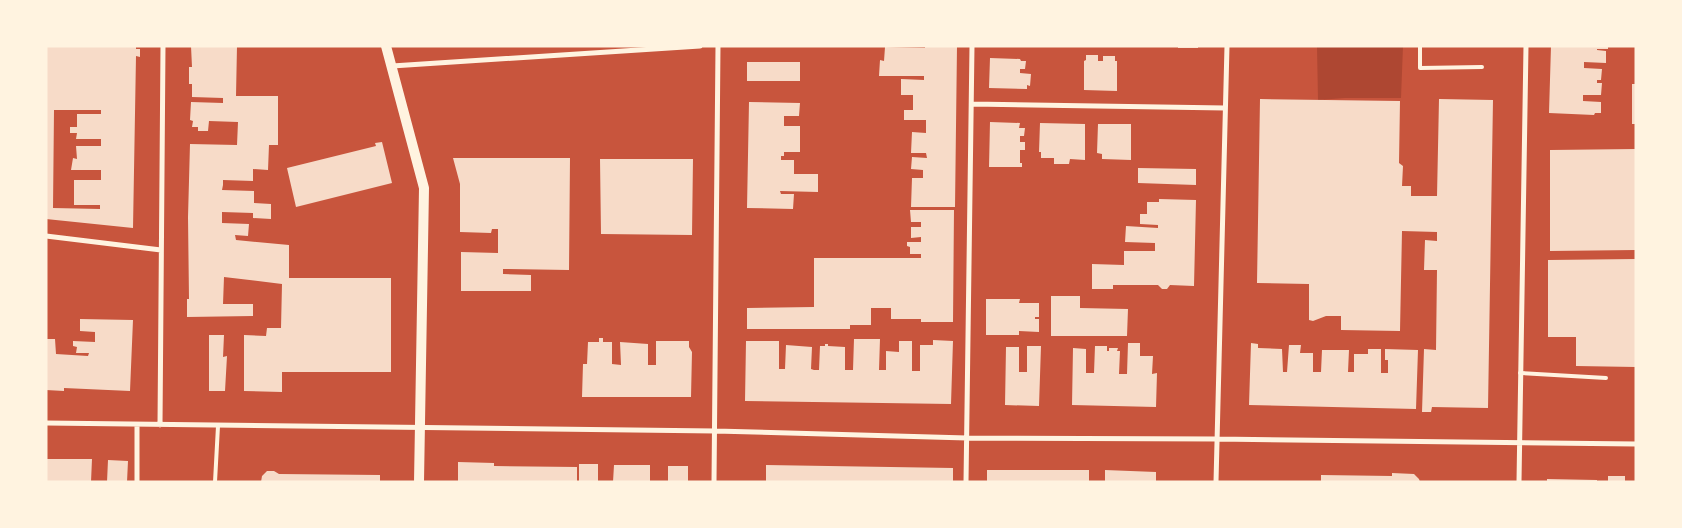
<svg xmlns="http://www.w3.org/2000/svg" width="1682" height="528" viewBox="0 0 1682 528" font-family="'Exo 2',sans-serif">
<rect width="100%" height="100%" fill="#c8553d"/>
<!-- green -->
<path fill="#ae4732" d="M1317 46H1403L1401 98H1345L1318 100Z"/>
<!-- building -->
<path fill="#f7dbc8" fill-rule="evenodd" d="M46 46H136V49H140V57L136 56 133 228 46 219ZM54 110H101V114H77V127H70V133H77L76 139H101V146H76L77 159 73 158 71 170H101V180H74V205H100V209L53 208Z
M191 46H237L236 96H278V145H269L268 170 253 169V181L223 180V185L222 190 254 191V203L271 204V219L253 218V213L222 212V223L249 224 248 236 235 235 236 240 289 245V278H391V372H282V392L244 391V335L266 336 267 328H281L282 284 224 277 223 304H253V316L187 317V299H189L188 217 190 144 237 145 238 122 209 121 208 131H198V127H192L193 121 190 120 191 102 223 103V98L192 97V84H189V67H192Z
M925 46H957L955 207H911L912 178H923V170L911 169 912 157 927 158 926 153H911L912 132 926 133V120H904V110H913V95H901V79L924 80V76H879L880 60 884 61 885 47 925 48Z
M1178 46H1198V48H1178Z
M1551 46H1608V49H1597V50L1606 51V63L1584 62V68L1602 69 1601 80H1597V83H1602L1601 95H1583V101L1601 102V113H1595L1594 115 1549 113Z
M1086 55H1098V61H1103V56H1115V61H1117V91L1084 90V61L1086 60Z
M990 58 1020 59 1021 61H1026L1025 69H1020V73L1031 74 1030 86 1027 85V89L989 88Z
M747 62H800V81H747Z
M1632 84H1636V124H1632Z
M1260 99 1400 101 1399 163 1403 166 1402 186H1411V196H1437L1439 99 1493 100 1488 408 1432 407 1431 412H1422L1424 349 1436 350 1437 270H1424L1425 240 1437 241V232L1402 231 1400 331 1341 330V316H1326L1313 321 1309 320V284L1257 283Z
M749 102 800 103 799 116H784V126H800V152H784V156H781V160H794V174H818V192L780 191 781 194H794L793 209 747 208Z
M990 122 1020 123 1019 128H1025L1024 136H1020V142H1025V150H1020V163H1022V167H989Z
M1040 123 1085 124V160L1070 159 1069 164H1054V158H1041V152H1039Z
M1098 124H1131V160L1102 159V154L1097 153Z
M382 142 392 183 296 207 287 168 376 146 375 143Z
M1636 149V250L1550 251V150Z
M453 158H570L569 270 503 269V274L531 275V291H461V252L498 253V229H492L491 233 460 232V184Z
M600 159H693L692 235 601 234Z
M1138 168 1196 169V185L1138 183Z
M1159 199 1196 200 1194 286 1170 285 1167 289H1162L1158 285H1113V289H1092V264L1124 265V251H1155V243L1125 242 1126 226 1158 228V225L1140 224V214H1147V202H1159Z
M910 210H954L953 322H921V319H891V308H871V325H850V329H747V308L814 307V258H921V254H910V247L907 246V242H921V237L911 238V227H921V222H911Z
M1636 259V367L1576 366V337H1548V260Z
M1051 296H1080V308L1128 309 1127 336H1051Z
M986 299H1020L1019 303H1039V317H1035V319H1039V332L1019 331V335H986Z
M80 319 133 320 130 391 64 388V391L46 390V339H55L56 354 88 356 89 353H76L77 347 73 346V341L95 342V332L80 331Z
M209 335H224L223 357 227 356 225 391H209Z
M599 338H603V342H612V364L621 365 620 342 648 344V365H656V341H689V347L692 352 691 397H582L583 364H587L588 342H599Z
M854 339H880L879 370H886V351L899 352V341H912V371H920V345H933V340L953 341 951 404 745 401 746 341H779V369H785L786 345 812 347 811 369 814 370H819L820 346H825V344H828V346L845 347V370H853Z
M1128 343H1140V356H1153L1152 374 1157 373 1156 407 1072 405 1073 348 1086 349V373H1094L1095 346H1107V351H1109V348H1118L1117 351H1120L1119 374H1127Z
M1251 343 1258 344V348L1282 349 1283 372H1287L1289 345H1301L1300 353H1313V372H1321L1322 350H1349L1348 372H1354V354H1368V349H1381V373H1388V360H1385V349L1418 350 1416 409 1249 405Z
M1027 346H1041L1039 406 1005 405 1006 347H1019V372H1027Z
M46 459H92L91 482H46Z
M108 460 128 461 127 482H107Z
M458 462 494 463V466L577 467V482H458Z
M579 464H598V482H579Z
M614 465H650V482H613Z
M766 465 953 468V482H766Z
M668 466H688V482H668Z
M987 470H1089V482H987Z
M1105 470 1156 472V482H1105Z
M267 471H274L279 474 380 475V482H261L262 476Z
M1392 473 1414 474 1419 479 1420 482H1321V475L1392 476Z
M1608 476H1625V482H1608Z
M1547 479 1597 480V482H1547Z"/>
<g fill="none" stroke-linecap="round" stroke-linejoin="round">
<!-- service -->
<path stroke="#fff3e0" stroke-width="4" d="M1420 46V68L1482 67
M1520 373 1606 378
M215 482 218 426"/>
<!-- minor -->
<path stroke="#fff3e0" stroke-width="5" d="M392 66 700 46
M972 104 1225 108
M46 236 161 250
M46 423 715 431 967 438 1216 439 1636 444
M160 425 163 46
M137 482V425
M714 482 718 46
M966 482 972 46
M1216 482 1227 46
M1519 482 1526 46"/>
<!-- secondary -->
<path stroke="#fff3e0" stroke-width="10" d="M386 46 424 188 419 482"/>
</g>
<!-- border -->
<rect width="1682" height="528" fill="none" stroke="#fff3e0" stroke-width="95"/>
</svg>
